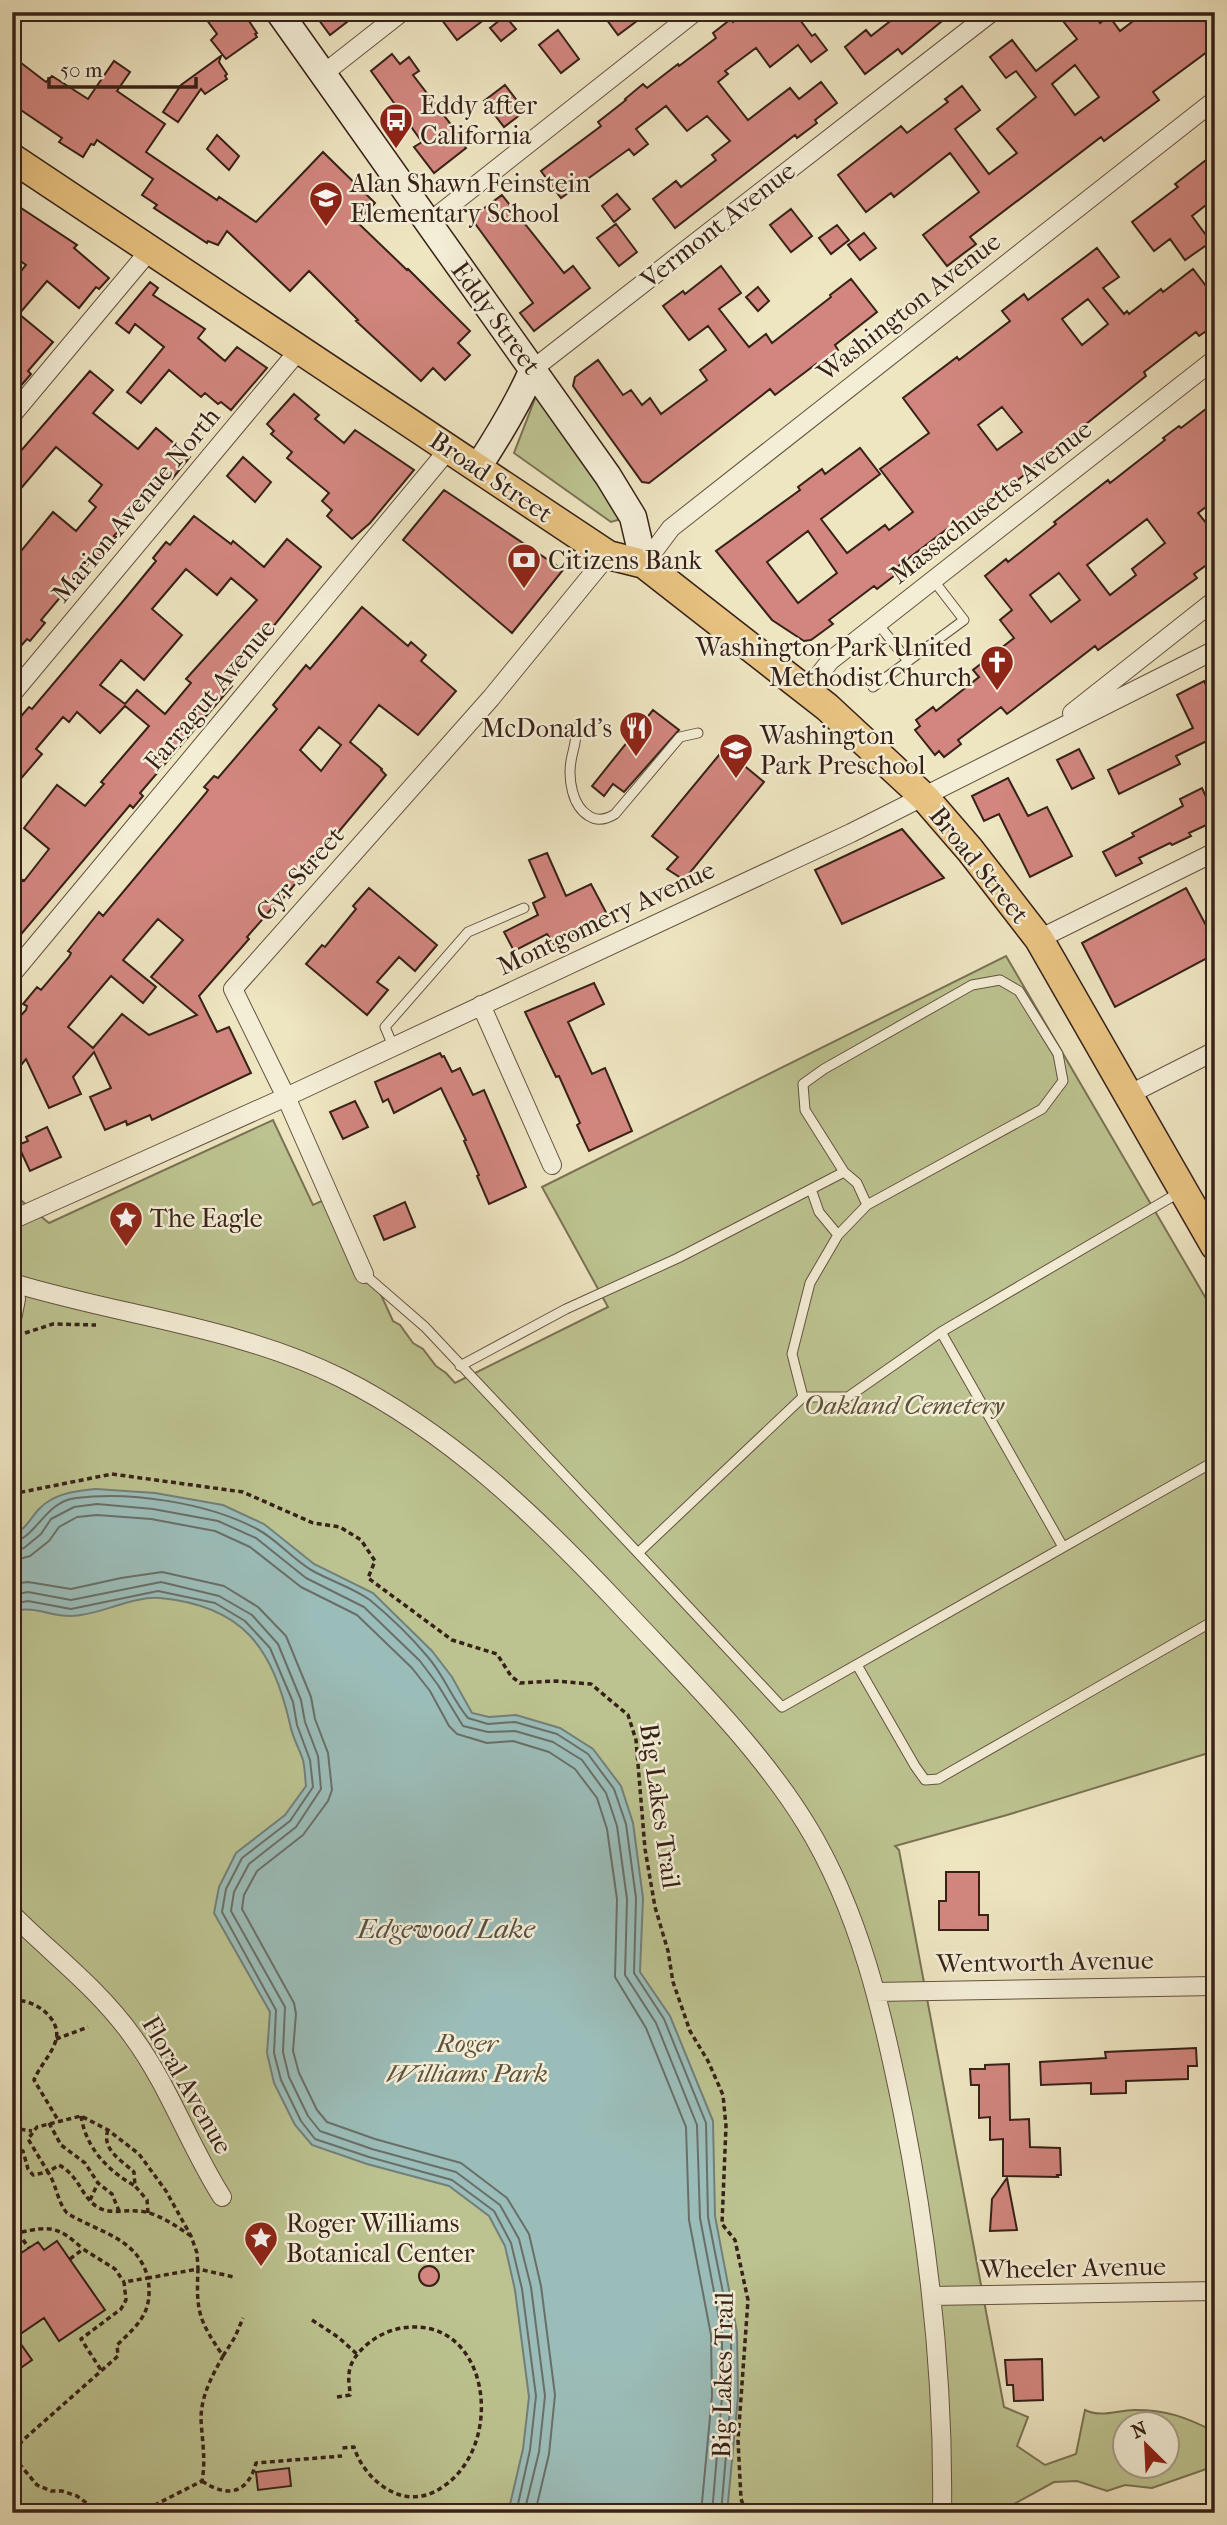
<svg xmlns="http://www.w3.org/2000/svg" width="1227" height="2525" viewBox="0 0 1227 2525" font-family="'IM FELL French Canon',serif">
<rect width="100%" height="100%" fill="#eee5c1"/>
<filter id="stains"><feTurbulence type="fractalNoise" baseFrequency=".00286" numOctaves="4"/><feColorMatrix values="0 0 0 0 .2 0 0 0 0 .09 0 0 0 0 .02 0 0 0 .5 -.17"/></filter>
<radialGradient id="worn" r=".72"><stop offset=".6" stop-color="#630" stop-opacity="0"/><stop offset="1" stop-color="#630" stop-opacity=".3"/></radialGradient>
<!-- green -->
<path fill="#bcc390" stroke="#7a7254" stroke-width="2" fill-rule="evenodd" d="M538 391 621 513 618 520 611 522 514 453Z
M1006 956 1215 1314V1751L1007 1815 895 1846 899 1850 1004 2407 1028 2417 1017 2446 1045 2465 1076 2454 1085 2410C1100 2418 1119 2410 1134 2410 1167 2410 1186 2417 1215 2432V2466L1152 2488 1125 2485 1107 2491 1077 2481 1054 2482 1014 2504 1012 2513H12V1193L49 1223 273 1120 313 1205 333 1196 338 1201 393 1321 400 1325 413 1343 423 1349 436 1366 446 1373 455 1383 608 1307 542 1187ZM1126 2424H1168V2466H1126Z"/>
<!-- water -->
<path fill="#9bbdb9" stroke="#737f79" stroke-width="2" d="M96 1489 155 1493 223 1505 264 1524 314 1564 373 1593 432 1651 452 1677 472 1713 489 1717 516 1715 560 1728 593 1749 621 1786 633 1823 643 1898 640 1972 670 2016 713 2121 715 2216 737 2332 738 2397 727 2513H508L523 2449 529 2397 515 2290 505 2246 489 2216 449 2186 367 2164 312 2145 295 2125 274 2083 267 2053 270 2012 214 1913 219 1887 236 1853 285 1815 306 1786C305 1778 305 1768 303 1760 299 1748 292 1737 290 1724 272 1648 244 1606 160 1598 131 1596 98 1616 70 1616 49 1616 36 1606 12 1611V1536C27 1528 29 1520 39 1509 54 1493 76 1491 96 1489Z"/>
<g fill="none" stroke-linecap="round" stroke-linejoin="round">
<!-- shore -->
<path stroke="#696f68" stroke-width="2" d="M12 1542C35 1540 45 1501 76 1498 131 1491 208 1503 257 1529 278 1540 293 1560 313 1571 331 1581 353 1588 370 1600 388 1615 412 1638 427 1656 444 1675 452 1699 468 1718L488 1724 515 1722 557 1734 588 1754 614 1789 626 1824 636 1898 634 1973 664 2019 706 2123 708 2217 731 2333V2397L721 2513
M12 1551 24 1548 41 1534 51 1519 74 1507 97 1504 153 1509 218 1521 256 1538 306 1578 364 1607 420 1661 438 1685 463 1726 488 1732 515 1731 553 1742 582 1760 606 1793 617 1826 627 1899 625 1975 656 2023 697 2125 700 2218 722 2334V2397L712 2513
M12 1561 30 1556 49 1541 59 1527 77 1517 97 1515 151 1519 215 1531 250 1547 301 1587 357 1615 412 1668 430 1691 449 1726 457 1734 487 1743 513 1741 549 1752 575 1769 597 1798 607 1829 617 1899 615 1977 646 2028 686 2127 689 2220 711 2335 712 2396 701 2513
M12 1584 28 1582 71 1589 121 1578 162 1572 224 1586 258 1607 286 1636 311 1697 315 1719 328 1753 332 1790 328 1801 303 1835 257 1871 244 1895 242 1909 294 2003 296 2014 293 2051 299 2073 317 2110 327 2122 375 2139 461 2163 507 2198 529 2234 541 2286 555 2395 549 2454 535 2513
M12 1595 28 1592 71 1600 161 1582 219 1596 252 1615 278 1644 301 1700 305 1722 318 1756 321 1789 296 1827 249 1864 234 1892 231 1911 285 2007 283 2052 289 2077 308 2116 320 2131 372 2149 456 2172 500 2205 519 2239 531 2287 545 2396 539 2452 524 2513
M12 1604 28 1601 71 1609 158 1591 215 1603 245 1621 270 1648 293 1702 297 1725 310 1760 313 1787 290 1821 242 1858 226 1889 222 1912 276 2010 274 2053 281 2080 301 2121 315 2139 369 2157 452 2180 494 2211 511 2243 522 2289 536 2396 530 2450 516 2513"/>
</g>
<!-- building -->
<path fill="#d2867f" stroke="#372118" stroke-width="2" fill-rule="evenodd" d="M201 12H238L241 18 245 15 257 33 255 34 257 37 226 59 211 40 217 34Z
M313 12H360L330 35Z
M436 12H473L481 22 457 40Z
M601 12H649L618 35Z
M745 12H794L812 36 815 34 827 50 811 62 798 45 770 67 756 48 725 71 728 74 718 82 748 120 790 88 799 99 821 82 837 103 815 120 817 123 797 138 795 135 675 228 653 199 676 181 681 187 716 160 712 155 730 141 707 116 687 131 666 106 636 129 648 144 634 155 629 149 561 198 541 171 601 126 598 122 626 100 625 99 643 84 647 88 678 64 679 66 716 38 713 33 731 19 733 22Z
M902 12H953L902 54 898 49 865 74 845 47 866 30 871 36Z
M1056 12H1092L1100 23 1109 16 1120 31 1145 12H1172L1178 21 1190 12H1198L1215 35V46L1153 92 1159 100 1104 141 1101 137 970 237 976 244 947 266 923 235 979 192 950 153 894 197 891 193 866 212 838 175 901 126 907 133 948 102 945 99 962 86 980 110 955 129 989 174 1017 153 997 129 1036 97 1016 71 1006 78 990 57 1012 40 1036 71 1077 39ZM1075 65 1099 97 1075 115 1052 84Z
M505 16 516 29 501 41 490 28Z
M558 30 579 59 561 73 539 45Z
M392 54 400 64 409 57 419 71 413 75 452 126 450 128 466 148 434 173 414 147 422 142 371 71Z
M12 56 46 82 52 76 88 99 114 61 130 72 117 91 165 124 146 152 217 200 219 197 256 222 323 152 375 203 357 222 407 270 408 269 470 331 458 343 470 355 445 380 433 368 421 381 356 321 358 320 309 271 290 291 227 231 218 245 208 241 207 243 154 208 157 205 142 195 153 179 97 140 94 145 91 144 83 157 59 142 62 138 12 104Z
M221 56 219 62 227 74 225 76 227 79 205 94 201 89 178 122 163 112 181 85Z
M505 85 525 111 504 127 484 101Z
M217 135 239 156 229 170 207 149Z
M1215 153V198L1192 216 1211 242 1185 260 1170 239 1154 251 1132 222 1178 187 1175 184Z
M617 194 630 209 614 222 602 206Z
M502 195 564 273 573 266 590 288 534 331 520 313 533 303 471 218Z
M12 202 77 245 74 248 109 278 99 289 96 287 79 308 47 281 19 314 53 342 28 371 31 374 12 396V282L26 265 12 255Z
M791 209 812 236 791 252 770 225Z
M616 224 637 252 619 266 597 238Z
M837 225 849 240 831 254 819 238Z
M864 233 876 248 860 260 848 245Z
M1097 248 1119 277 1103 288 1124 314 1127 311 1129 314 1161 289 1163 292 1193 269 1206 286 1215 280V325L1199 336 1196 332 1144 372 1146 376 1071 436 1073 438 949 532 947 529 896 568 899 572 877 589 874 586 829 620 833 624 811 640 804 641 772 620 716 551 800 490 798 487 822 469 825 474 860 448 880 474 821 519 847 553 885 525 889 530 913 512 880 469 929 433 903 398 957 357 959 360 1010 321 1002 311 1024 294 1028 300ZM1088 299 1108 324 1082 345 1062 319ZM1002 407 1022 432 997 450 978 425ZM808 531 837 573 798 603 767 562Z
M721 266 741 293 719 309 749 347 766 334 772 343 831 297 830 295 851 279 877 312 835 345 838 350 817 366 816 364 775 395 770 389 649 483 642 482 573 386 575 377 598 360 623 395 631 390 642 405 650 398 661 414 707 380 700 370 726 350 708 326 689 340 663 306 683 291 685 294Z
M150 282 158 288 153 295 205 329 198 338 225 361 237 347 267 368 231 410 221 402 218 404 205 393 201 397 169 370 141 403 127 392 164 347 135 324 129 333 116 323Z
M758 287 769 301 758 311 746 297Z
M90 371 113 390 93 413 138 449 156 428 190 457 172 479 167 475 141 504 114 536 116 537 97 559 94 557 41 620 45 623 30 641 27 639 12 656V562L53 512 76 531 96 507 89 501 102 485 56 447 12 499V461Z
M294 394 319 415 315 419 344 443 355 430 414 470 370 523 352 539 327 516 332 510 322 501 329 493 287 458 292 452 271 434 274 431 267 424Z
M1215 402V500L1198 513 1215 534V559L1194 574 1197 578 1098 650 1095 646 1007 714 1001 707 958 740 961 744 944 757 939 751 935 755 915 730 920 726 916 720 933 707 936 711 979 677 973 670 1014 638 1000 620 1012 610 985 576 1006 559 1008 562 1056 524 1054 522 1108 480 1110 483 1165 440 1163 438 1179 426 1181 428ZM1147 519 1165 543 1132 569 1136 575 1110 595 1087 565ZM1059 573 1080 600 1051 622 1030 595Z
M243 457 271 482 255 502 227 476Z
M444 490 563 570 512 633 403 540Z
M194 516 231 544 233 541 264 567 287 539 321 567 272 628 275 630 228 682 232 686 140 793 143 796 133 808 130 805 12 945V892L23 880 24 881 49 849 24 828 57 785 85 806 104 784 101 782 149 726 125 706 100 733 77 712 69 722 63 717 36 749 42 754 12 789V733L19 725 16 722 29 707 32 709 124 600 156 561 153 558 166 542 170 545ZM186 569 217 595 231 578 257 600 186 679 191 683 165 714 137 690 125 704 100 685 121 660 144 680 182 635 152 609Z
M362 607 408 646 411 642 426 655 421 661 456 691 418 735 379 705 350 742 382 769 381 770 386 775 281 901 279 900 247 937 249 939 199 996 217 1032 229 1027 251 1073 152 1120 150 1115 127 1125 126 1121 105 1130 90 1097 111 1088 94 1052 73 1077 81 1094 49 1108 26 1059 12 1076V1025L26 1010 27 1006 23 1004 37 987 41 990 69 957 71 953 68 951 99 912 103 916 206 793 208 790 204 787 214 776 218 778 277 709 273 705 306 665 310 669ZM319 727 341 745 321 771 300 750ZM158 919 183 940 151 977 197 1015 149 1035 122 1014 93 1048 68 1027 111 976 143 1003 156 987 123 960Z
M1204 681 1215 703V737L1176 756 1180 764 1119 794 1108 770 1193 728 1177 695Z
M653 710 679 730 624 792 613 784 604 796 592 786Z
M724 749 764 782 684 880 667 869 678 857 652 836Z
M1079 749 1094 778 1072 789 1057 760Z
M1008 778 1028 816 1047 807 1072 856 1030 877 999 814 984 821 972 796Z
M1202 788 1206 797 1215 793V821L1189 833 1191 836 1172 845 1170 843 1139 858 1142 863 1116 876 1103 852 1134 836 1132 833 1183 806 1180 799Z
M902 829 944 878 842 924 815 870Z
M547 853 566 896 591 884 609 918 554 944 547 934 514 951 504 932 538 915 533 903 545 897 529 860Z
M369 888 437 945 415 971 399 957 377 982 388 990 367 1015 306 964 322 945 325 947 356 909 353 906Z
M1186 888 1215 942V954L1115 1007 1082 943Z
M594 983 604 1004 568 1022 592 1074 605 1068 632 1131 589 1151 577 1125 580 1123 559 1076 556 1077 525 1012Z
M440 1053 442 1057 444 1056 452 1072 460 1068 473 1095 484 1090 526 1187 489 1204 477 1176 479 1175 464 1141 466 1140 441 1088 394 1113 388 1099 383 1102 375 1082Z
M355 1101 368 1127 343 1139 330 1112Z
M47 1127 61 1157 30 1171 18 1145 28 1141 26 1137Z
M405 1202 415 1227 384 1240 374 1216Z
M946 1872H979V1915H988V1930H939V1901H946Z
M1196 2048 1197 2066H1188V2079L1126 2081V2093L1091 2094V2083L1041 2085 1040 2062 1106 2058 1105 2052Z
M1009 2064 1010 2120 1029 2119 1030 2147 1060 2148 1061 2175H1057L1058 2177 1003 2176V2139L990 2140V2117L979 2118V2085H971L970 2069H985V2065Z
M1007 2178 1017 2230 990 2231 992 2199Z
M57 2241 105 2310 59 2341 44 2318 16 2337 32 2360 12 2374V2259L38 2242 44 2250Z
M419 2276a10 10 0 1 1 20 0a10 10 0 1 1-20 0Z
M1042 2359 1043 2400 1014 2401 1013 2385H1007L1005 2360Z
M289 2468 291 2486 258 2490 256 2472Z"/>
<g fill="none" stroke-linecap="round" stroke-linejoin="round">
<!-- service casing -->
<g stroke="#655242" stroke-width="11">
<path id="service" d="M878 624 908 661
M873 687 964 620 934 581
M576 728C577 741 573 749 571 761 568 779 572 806 589 816 598 822 607 819 615 814L680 737 698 733
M393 1046 385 1027 468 932 524 908
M844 1172 857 1183 867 1205
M811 1189 819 1212 838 1235
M364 1274 425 1327 638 1553
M941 1332 1063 1547
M460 1366 566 1309 678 1258 844 1172 805 1110 803 1084 824 1069 972 985 1000 980 1019 991 1058 1054 1063 1081 1042 1109 867 1205 838 1235 810 1283 792 1354 803 1397H848L941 1332 1180 1192
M803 1397 638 1553 782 1707 1215 1461
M857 1665 915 1766 925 1780 938 1779 1215 1620"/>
</g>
<!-- minor casing -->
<g stroke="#655242" stroke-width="20">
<path id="minor" d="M323 74 402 12
M428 223 695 12
M533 369 992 12
M12 415 150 250
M644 564 671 528 1215 100
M806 692 830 661 1215 359
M12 694 299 350
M1072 713 1215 600
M1039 939 1215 852
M12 974 448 450
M481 1005 552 1165
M1128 1095 1215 1051
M12 1220 286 1097 851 833 1215 650
M364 1274 286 1097 233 989 491 698 608 555
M12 1280 16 1299 12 1319
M13 1283C122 1316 238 1327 341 1378 449 1432 536 1516 618 1603 682 1672 756 1743 806 1824 860 1912 883 2014 903 2114 929 2245 944 2379 942 2513
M12 1914C53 1955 99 1989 133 2037 169 2086 189 2145 222 2197
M875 1992 1215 1986
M932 2296 1215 2291"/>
</g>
<!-- secondary casing -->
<g stroke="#372118" stroke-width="29">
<path id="secondary" d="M279 12 608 476 633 517 644 564
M478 467C499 435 518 404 533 369"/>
</g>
<!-- primary casing -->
<g stroke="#372118" stroke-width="31">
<path id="primary" d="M12 158 608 555 644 564 827 707 925 798 970 850 1039 939 1215 1246"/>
</g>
<!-- path -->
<path stroke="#372118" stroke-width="3.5" stroke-dasharray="5 3.5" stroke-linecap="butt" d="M25 1333 53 1324 96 1325
M12 1494 112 1474 243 1492 313 1523 340 1527 361 1540 375 1561 368 1578 452 1640 497 1654 511 1676 520 1683 556 1681 591 1684 628 1715 636 1740 645 1849 655 1907 668 1951 673 1982 690 2031 708 2061 723 2095 726 2126 722 2224 735 2240 748 2300 738 2440 741 2499 746 2513
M12 2001C32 1997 62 2018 56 2040 52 2054 39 2067 34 2080L58 2120
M56 2039 88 2027
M81 2116C86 2148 107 2170 135 2186
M49 2123 61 2145 85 2163 98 2183 112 2194 119 2211
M12 2128 32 2131
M108 2130C101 2149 121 2160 134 2172L135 2186 147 2200 148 2213
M12 2149 23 2151 28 2169 33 2175 48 2172C57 2186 57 2201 67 2213 99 2233 137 2237 148 2278L124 2282 126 2300 121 2309 81 2339 101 2370
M90 2200 98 2183
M12 2221 18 2233C51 2225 59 2227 83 2249
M18 2233 29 2248
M191 2236C176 2226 155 2211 137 2211 123 2210 112 2214 99 2208 81 2198 80 2176 59 2165L48 2172 28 2139 37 2127 81 2116 108 2130 139 2154 166 2191 191 2236 197 2253 198 2269 234 2277
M70 2259 83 2249 115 2269 124 2282
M312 2320 338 2337 358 2355
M223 2356 235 2337 243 2318
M337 2397 350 2395C350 2388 348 2381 349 2374 350 2353 378 2333 397 2329 489 2309 509 2445 441 2488 428 2497 410 2500 395 2493 376 2485 360 2467 354 2447L341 2448
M202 2481C227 2498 248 2494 256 2463L342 2456
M150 2506 154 2513
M100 2513 77 2496 62 2491H51L37 2485 16 2460 18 2448 22 2441 118 2356 117 2345C140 2323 153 2312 148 2278L198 2269C196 2313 199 2320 223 2356 212 2376 201 2396 201 2419 202 2440 206 2460 202 2481L139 2513"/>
<!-- service -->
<use href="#service" stroke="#f4eed7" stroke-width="9"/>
<!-- minor -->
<use href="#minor" stroke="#f4eed7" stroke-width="18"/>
<!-- secondary -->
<use href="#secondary" stroke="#f4eed7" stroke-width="26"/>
<!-- primary -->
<use href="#primary" stroke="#e7c280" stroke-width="28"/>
</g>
<!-- icons -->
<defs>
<g id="bus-pin" transform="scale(1.75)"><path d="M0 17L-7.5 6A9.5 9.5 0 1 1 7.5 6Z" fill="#8f2418" stroke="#f4eed7"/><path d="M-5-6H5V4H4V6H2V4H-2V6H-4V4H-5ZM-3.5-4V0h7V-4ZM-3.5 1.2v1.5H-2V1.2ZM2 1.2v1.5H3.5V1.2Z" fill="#fff"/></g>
<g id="school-pin" transform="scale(1.75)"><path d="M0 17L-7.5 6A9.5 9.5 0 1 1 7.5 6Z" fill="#8f2418" stroke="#f4eed7"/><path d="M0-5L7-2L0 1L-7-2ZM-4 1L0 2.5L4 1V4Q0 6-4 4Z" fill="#fff"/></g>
<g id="bank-pin" transform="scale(1.75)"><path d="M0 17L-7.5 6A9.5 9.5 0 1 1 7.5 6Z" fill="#8f2418" stroke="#f4eed7"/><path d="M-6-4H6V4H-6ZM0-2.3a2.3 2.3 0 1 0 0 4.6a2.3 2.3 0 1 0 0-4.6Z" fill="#fff"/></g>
<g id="church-pin" transform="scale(1.75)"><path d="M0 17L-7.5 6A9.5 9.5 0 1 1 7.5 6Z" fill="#8f2418" stroke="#f4eed7"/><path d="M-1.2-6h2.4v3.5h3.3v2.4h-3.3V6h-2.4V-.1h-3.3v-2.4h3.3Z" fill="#fff"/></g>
<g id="restaurant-pin" transform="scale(1.75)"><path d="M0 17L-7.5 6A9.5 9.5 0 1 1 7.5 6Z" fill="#8f2418" stroke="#f4eed7"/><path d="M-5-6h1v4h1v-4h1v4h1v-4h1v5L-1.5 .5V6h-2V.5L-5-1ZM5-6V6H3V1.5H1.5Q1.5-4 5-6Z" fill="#fff"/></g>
<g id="sight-pin" transform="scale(1.75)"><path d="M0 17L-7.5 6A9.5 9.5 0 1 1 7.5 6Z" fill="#8f2418" stroke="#f4eed7"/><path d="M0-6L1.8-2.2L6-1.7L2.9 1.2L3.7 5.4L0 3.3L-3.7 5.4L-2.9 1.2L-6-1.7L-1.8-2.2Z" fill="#fff"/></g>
</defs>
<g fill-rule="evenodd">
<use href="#bus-pin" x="396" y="120"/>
<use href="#school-pin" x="326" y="198"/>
<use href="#bank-pin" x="524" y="560"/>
<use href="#church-pin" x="997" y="662"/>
<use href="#restaurant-pin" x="636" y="728"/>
<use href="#school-pin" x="736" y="750"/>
<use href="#sight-pin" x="126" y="1218"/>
<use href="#sight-pin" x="261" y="2238"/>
</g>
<g text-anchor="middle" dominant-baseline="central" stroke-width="5" stroke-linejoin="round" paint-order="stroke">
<!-- poi labels -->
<g font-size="26" fill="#372118" stroke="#f4eed7" text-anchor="start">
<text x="420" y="105">Eddy after<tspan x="420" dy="30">California</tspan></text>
<text x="350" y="183">Alan Shawn Feinstein<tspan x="350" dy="30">Elementary School</tspan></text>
<text x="548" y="560">Citizens Bank</text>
<text x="972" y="647" text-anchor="end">Washington Park United<tspan x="972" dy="30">Methodist Church</tspan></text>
<text x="612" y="728" text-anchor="end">McDonald's</text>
<text x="760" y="735">Washington<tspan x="760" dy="30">Park Preschool</tspan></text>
<text x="150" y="1218">The Eagle</text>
<text x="286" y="2223">Roger Williams<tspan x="286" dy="30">Botanical Center</tspan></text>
</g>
<!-- street labels -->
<g font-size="26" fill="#372118" stroke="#f4eed7">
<text transform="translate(718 225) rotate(-38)">Vermont Avenue</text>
<text transform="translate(909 307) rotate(-38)">Washington Avenue</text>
<text transform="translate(496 318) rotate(54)">Eddy Street</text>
<text transform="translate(491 477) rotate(34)">Broad Street</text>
<text transform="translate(991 502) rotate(-38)">Massachusetts Avenue</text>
<text transform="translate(136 505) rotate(-50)">Marion Avenue North</text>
<text transform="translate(210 695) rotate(-50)">Farragut Avenue</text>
<text transform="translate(979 865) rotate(51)">Broad Street</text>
<text transform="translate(300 874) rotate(-48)">Cyr Street</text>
<text transform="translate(606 918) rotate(-25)">Montgomery Avenue</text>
<text transform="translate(660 1806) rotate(82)">Big Lakes Trail</text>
<text transform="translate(1045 1962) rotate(-1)">Wentworth Avenue</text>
<text transform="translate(187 2085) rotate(60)">Floral Avenue</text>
<text transform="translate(1073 2268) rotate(-1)">Wheeler Avenue</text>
<text transform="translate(723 2375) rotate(-89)">Big Lakes Trail</text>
</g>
<!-- park labels -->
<g font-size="26" font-style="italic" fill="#5f523c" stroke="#f4eed7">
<text x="904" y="1405">Oakland Cemetery</text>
<text x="467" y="2043">Roger<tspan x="467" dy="30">Williams Park</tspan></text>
</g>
<!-- water labels -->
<g font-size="28" font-style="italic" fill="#555048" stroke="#f4eed7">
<text x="446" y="1928">Edgewood Lake</text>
</g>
</g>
<!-- margin -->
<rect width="1227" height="2525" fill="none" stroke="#eee5c1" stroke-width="42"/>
<rect x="14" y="14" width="1199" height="2497" fill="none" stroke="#372118" stroke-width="3.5"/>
<rect x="21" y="21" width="1185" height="2483" fill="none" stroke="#372118" stroke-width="2"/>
<!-- north arrow -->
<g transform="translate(1146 2445) rotate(336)"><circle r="33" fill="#f4eed7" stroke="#a89c8b" stroke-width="2"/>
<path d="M0-5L12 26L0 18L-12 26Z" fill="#8f2418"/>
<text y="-10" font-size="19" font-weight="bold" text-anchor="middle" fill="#372118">N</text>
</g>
<!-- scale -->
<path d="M49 77v10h147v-10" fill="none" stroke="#372118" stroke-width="3.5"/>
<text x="60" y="77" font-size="21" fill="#372118" stroke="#f4eed7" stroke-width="5" paint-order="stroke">50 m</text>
<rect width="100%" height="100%" filter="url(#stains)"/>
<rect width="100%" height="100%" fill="url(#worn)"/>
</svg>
